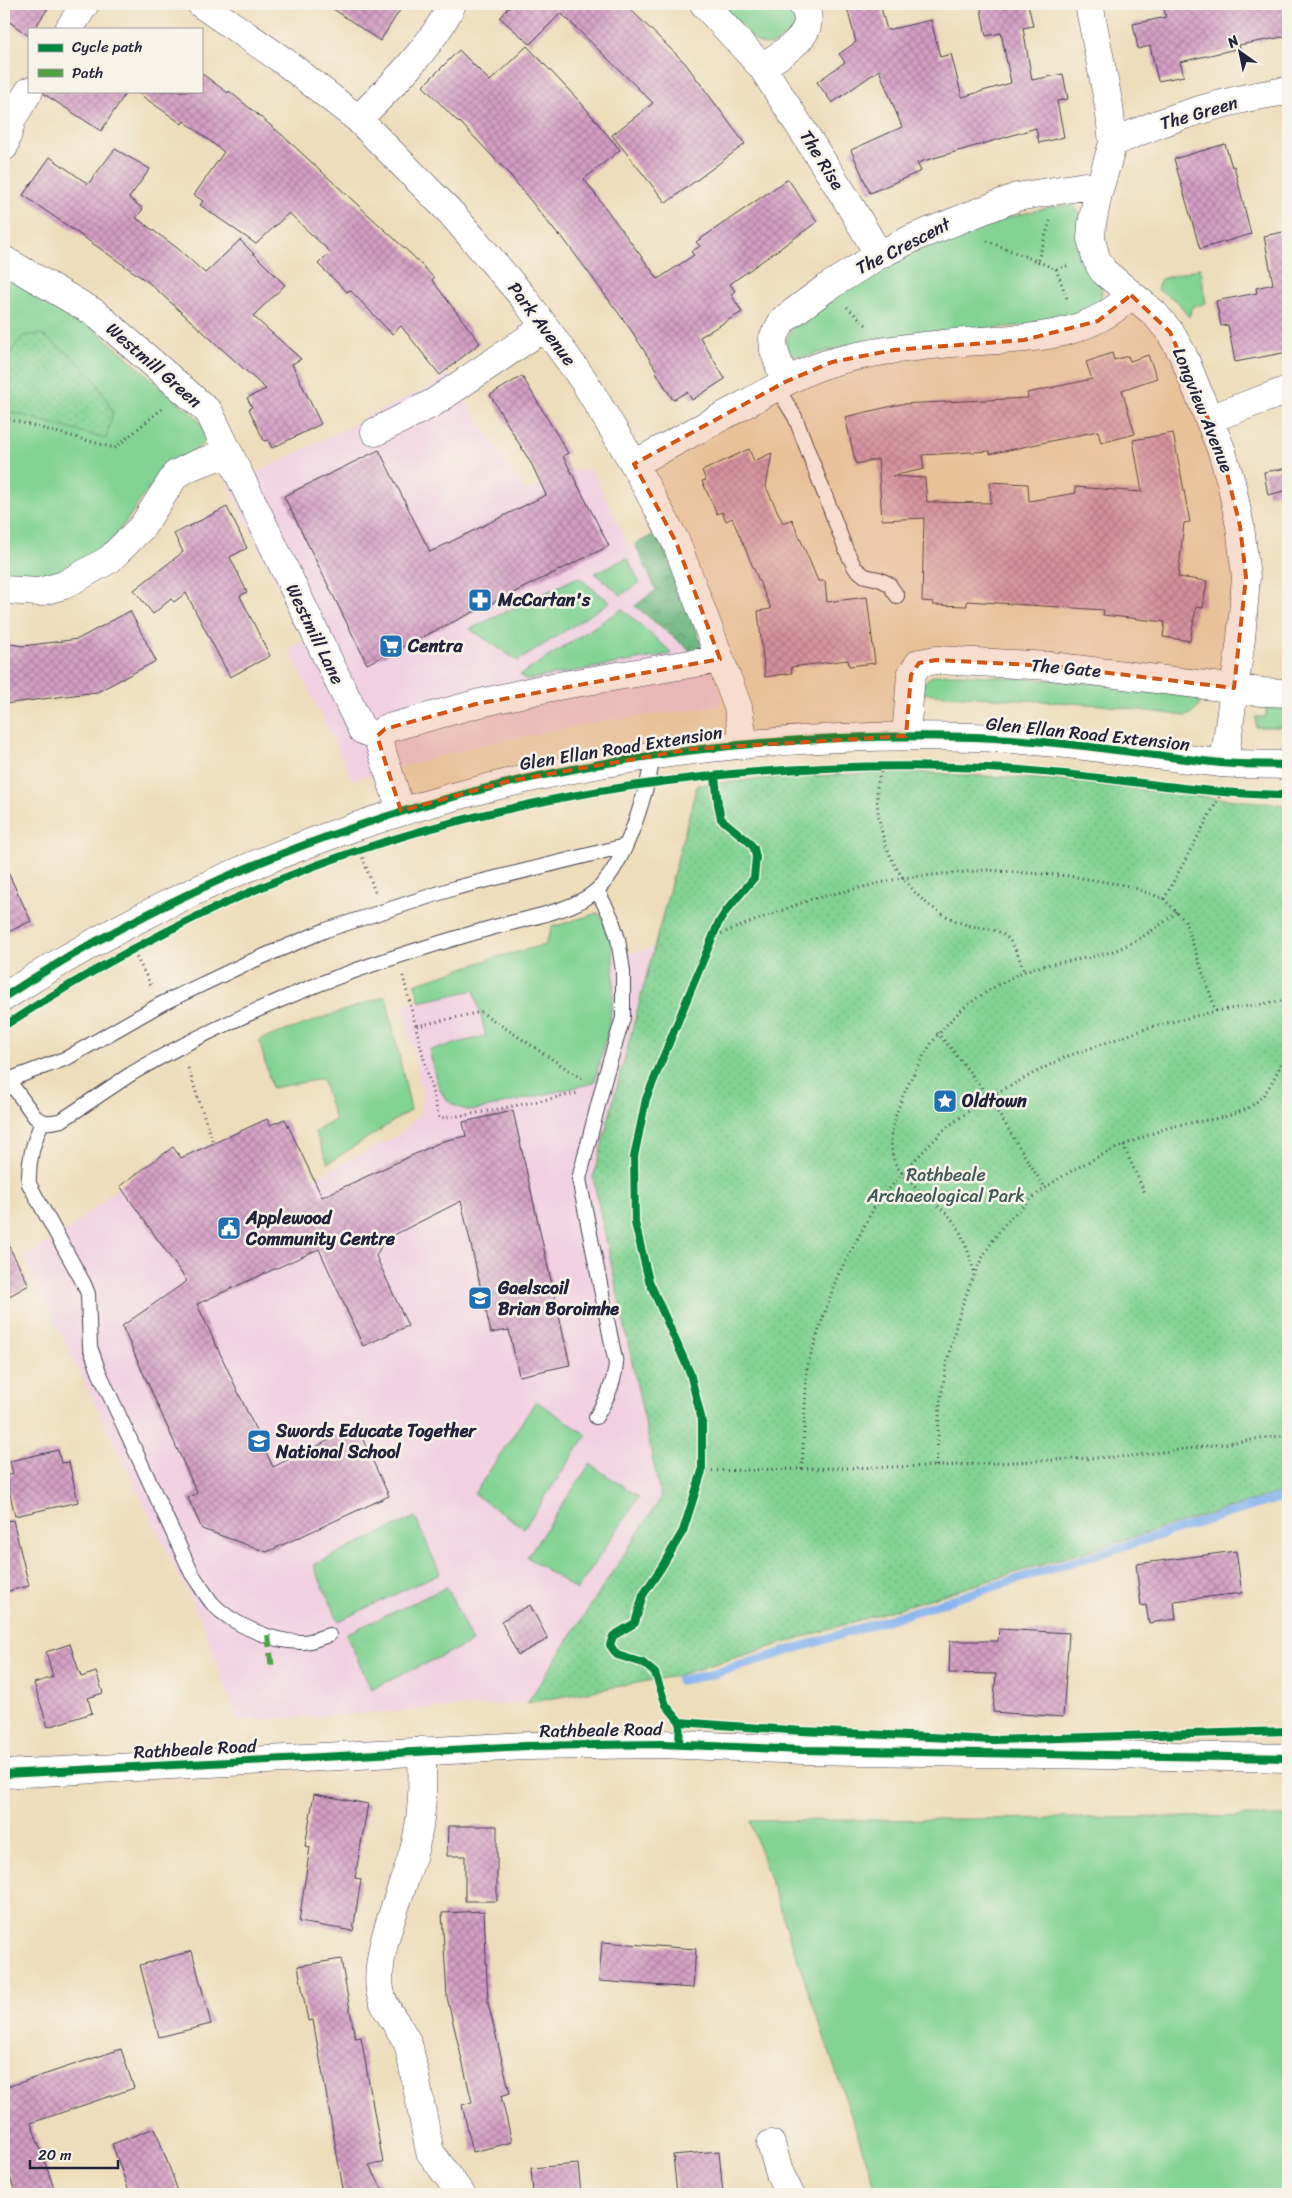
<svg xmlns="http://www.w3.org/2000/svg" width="1292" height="2198" viewBox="0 0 1292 2198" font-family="Sriracha,sans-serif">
<defs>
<pattern id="forest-crowns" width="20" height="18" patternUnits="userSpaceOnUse" patternTransform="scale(1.25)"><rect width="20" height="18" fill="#69b57e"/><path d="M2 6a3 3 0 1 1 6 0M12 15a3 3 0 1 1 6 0" fill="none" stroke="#569368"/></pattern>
<pattern id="park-dots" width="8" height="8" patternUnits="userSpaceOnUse" patternTransform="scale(1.25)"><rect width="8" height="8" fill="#82d394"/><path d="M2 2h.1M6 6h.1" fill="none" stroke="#70b580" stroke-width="1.8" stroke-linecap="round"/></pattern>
<pattern id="building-cross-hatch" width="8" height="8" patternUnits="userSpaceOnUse" patternTransform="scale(1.25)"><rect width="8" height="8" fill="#d49fc4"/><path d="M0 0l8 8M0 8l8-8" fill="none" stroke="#ac81a0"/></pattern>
</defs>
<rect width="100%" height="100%" fill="#f7f3e8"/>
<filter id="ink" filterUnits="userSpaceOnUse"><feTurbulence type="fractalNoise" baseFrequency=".02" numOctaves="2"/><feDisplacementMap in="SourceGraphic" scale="10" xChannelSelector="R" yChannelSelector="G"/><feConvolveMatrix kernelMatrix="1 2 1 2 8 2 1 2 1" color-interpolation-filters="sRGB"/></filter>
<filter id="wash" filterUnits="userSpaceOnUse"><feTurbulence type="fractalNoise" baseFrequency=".0096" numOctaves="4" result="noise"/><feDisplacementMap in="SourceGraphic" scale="20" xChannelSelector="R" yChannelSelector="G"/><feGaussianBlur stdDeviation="1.12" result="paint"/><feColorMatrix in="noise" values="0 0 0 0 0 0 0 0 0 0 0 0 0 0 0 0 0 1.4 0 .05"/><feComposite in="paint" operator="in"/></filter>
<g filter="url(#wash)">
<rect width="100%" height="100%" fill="#edb"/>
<!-- built -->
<path fill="#f1d0e2" d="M448 373 525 492 570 470H592L629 546 657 533 721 693V706L604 721 481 745 353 780 289 650 305 641 229 486 363 420 374 413 430 387Z
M653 948 593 1178 661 1498 527 1703 238 1721 201 1620 23 1257 70 1229 120 1186 202 1302 319 1249 313 1179 398 1135 408 1127 420 1113 423 1095 402 1005Z"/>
<!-- green -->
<path fill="#82d394" stroke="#527a68" d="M721 4H786C790 9 795 15 796 22 796 30 780 41 773 44 768 46 762 44 757 42Z
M1073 205 1080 213 1102 287 1101 302 1094 307 1040 324 867 340 805 357C794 357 790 353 785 343L792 328 875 270 970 227 1050 207Z
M1200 268 1206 303 1192 307 1189 317 1177 301 1157 289 1161 279Z
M4 273 83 319 196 417 203 427 207 439C194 456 177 457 164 470 144 491 130 518 112 540 97 557 52 579 30 579 22 580 12 578 4 577Z
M627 558 640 583 621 595 595 573Z
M578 577 610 602 518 661 470 629Z
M622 609 669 650 671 654 526 680 520 675Z
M959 674 1102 684 1202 699C1198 708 1195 713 1186 716L1102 705 919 693C927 671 939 675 959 674Z
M1266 708 1288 709V727H1256V717H1266Z
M598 913C612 925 611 942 613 959 617 1002 606 1041 594 1083L472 1111C436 1105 437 1080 429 1050L486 1036 474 990 420 1002 415 984 497 957 545 945 552 927Z
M386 996 411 1110 328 1163 315 1132 335 1120 322 1079 272 1088 259 1040Z
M536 1401 587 1435 524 1528 474 1494Z
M590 1464 639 1497 577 1590 527 1557Z
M415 1517 440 1573 339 1621 313 1565Z
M447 1587 472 1642 371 1689 346 1634Z
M1288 1816V2194H878L750 1821Z"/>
<!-- forest -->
<path fill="url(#forest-crowns)" stroke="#466c5c" d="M657 533 684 594 702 646 693 653 635 606 656 590 635 544Z"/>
<!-- park -->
<path fill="url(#park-dots)" stroke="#527a68" d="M41 334 73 357 95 380 113 412 106 439 4 410V403L11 379 4 376C4 360 13 347 23 336Z
M910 772 1059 780 1205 797 1288 805V1490L675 1676 527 1703 661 1498 593 1178 697 785 782 777Z"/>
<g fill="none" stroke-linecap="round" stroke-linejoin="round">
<!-- stream -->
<path stroke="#84b3ef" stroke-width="9" d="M680 1680 710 1675 1288 1495"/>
</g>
<g id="blocks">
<!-- building -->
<path fill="url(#building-cross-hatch)" d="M4 4H51L34 29H29V36L4 18Z
M326 4H404L380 41Z
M511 4H625L685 63 745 144 666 203 612 135 653 103 561 13 530 44 500 18Z
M846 4H880L887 30 931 20 940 57 951 54 962 97 1011 83 1001 33 986 36 980 4H1028L1033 26 1023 28 1032 80 1063 74 1068 99 1057 101 1064 137 1039 143 1036 128 1003 138 917 163 921 171 870 193 851 150 902 127 879 70 832 103 817 82 845 62 839 54 856 42Z
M1163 4H1288V36L1239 45 1240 48 1180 62 1184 76 1158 81 1150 46 1138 49 1133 24 1166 17Z
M527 46 582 104 620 150 584 179 658 279 694 255 691 252 700 246 696 242 788 179 817 222 730 284 735 291 731 294 742 312 700 337 725 379 692 400 687 392 673 400 656 372 657 371 631 330 560 234 559 236 510 175 460 122 459 123 423 86 459 50 490 81Z
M201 73 228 93 229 91 281 134 413 256 434 278 432 280 480 343 440 375 401 326 392 334 350 290 347 292 318 264 330 252 289 213 256 244 200 205 203 201 194 195 224 152 184 121 182 124 135 91H201Z
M45 91H127L101 131 44 94Z
M1225 144 1232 167 1234 166 1251 234 1200 249 1174 159Z
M115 149 150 169 129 198 143 209 136 218 176 247 205 273 240 240 285 285 253 316 301 359 292 364 321 424 272 448 268 440 264 441 249 409 252 407 247 398 266 389 148 282 23 195 50 157 88 184Z
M1288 231V352L1235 362 1228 325 1221 326 1216 301 1257 293 1256 288 1273 284 1264 236Z
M1112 353 1114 360 1128 356 1130 361 1148 355 1157 378 1122 390 1135 434 1101 443 1098 431 990 454V451L922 455 924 469 892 476 925 478 927 502 991 503 990 482 1028 484 1029 501 1076 493 1075 487 1142 492 1133 440 1173 433 1190 522 1184 523 1178 577 1207 581 1203 608 1196 607 1190 641 1163 637 1165 622 1103 615 1104 610 967 601V606L933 605 934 602 922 601 924 518 882 520 878 459 856 464 845 417 901 404 1028 398 1027 393 1092 379 1086 362Z
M522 376 568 453 563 456 609 546 367 664 284 496 379 450 430 552 546 495 532 465 490 395Z
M749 449 754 461 772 453 766 487 783 523 792 519 818 581H825L827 602 867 597 875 663 849 666 848 660 791 667 792 673 765 677 758 611 771 609 732 518 726 521 722 512 717 514 702 481 706 480 702 471Z
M1288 468V490L1268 495 1264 472Z
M227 507 247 548 230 557 247 592 240 596 270 656 230 677 186 593 174 602 171 599 153 614 134 590 183 552 174 534Z
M130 611 156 661 97 692 4 704V643L23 646 78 639Z
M4 864 31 921 4 934Z
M513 1111 570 1365 519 1376 509 1330 491 1333 461 1201 384 1240 376 1256 408 1326 363 1346 319 1249 197 1304 273 1467 357 1427 389 1496 267 1552 202 1529 188 1498 197 1493 122 1326 187 1281 120 1186 173 1147 181 1158 267 1119 270 1125 285 1119 322 1197 443 1141 466 1136 463 1122Z
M4 1237 29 1285 4 1299Z
M58 1450 61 1463 69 1462 78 1502 15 1516 6 1476 13 1474 10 1461Z
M13 1520 29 1586 4 1592V1521Z
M1236 1551 1242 1593 1174 1601 1176 1619 1149 1623 1146 1605 1141 1606 1136 1564Z
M530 1605 548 1639 518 1655 501 1621Z
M999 1629 1069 1633 1063 1717 993 1712 996 1674 949 1673 950 1641H998Z
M70 1644 81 1677 96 1672 103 1693 88 1698 92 1713 48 1727 34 1683 53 1677 46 1652Z
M314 1794 368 1804 355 1878 361 1879 353 1931 299 1922 310 1847 305 1846Z
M448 1826H497V1901H465V1856H447Z
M484 1911 488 2003 510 2093 501 2096 512 2142 473 2152 462 2105 472 2102 447 1997 442 1913Z
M602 1942 696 1949 693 1988 599 1981Z
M192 1951 211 2024 159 2037 140 1965Z
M341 1959 355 2038 361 2037 383 2163 369 2165 385 2194H344L313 2020 308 2021 298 1966Z
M121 2049 134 2088 31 2123 56 2194H16L4 2161V2088Z
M155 2128 179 2194H130L112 2144Z
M719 2151 723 2194H677L673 2155Z
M578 2164 581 2194H533L531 2168Z"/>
</g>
</g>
<g filter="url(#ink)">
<use href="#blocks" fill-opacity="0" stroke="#413e4e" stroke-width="1"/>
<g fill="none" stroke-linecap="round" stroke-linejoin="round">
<!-- lane casing -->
<g stroke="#413e4e" stroke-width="16">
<path id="lane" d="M772 390 784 399 795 417 846 550 855 568 865 576 879 579 889 584 897 596
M4 1074 35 1117C44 1124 50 1123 62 1120 85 1105 108 1089 131 1074 188 1040 257 1009 319 984 373 963 428 946 484 930 516 920 572 913 597 890 627 862 645 795 654 755
M8 1080 67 1058 161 1004 245 964 326 930 455 888 625 846
M42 1122C33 1143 28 1161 29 1184L84 1284 88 1294 90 1347 99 1372 192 1574C199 1584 205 1594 212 1603 231 1624 274 1643 303 1642 311 1642 321 1637 329 1635
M596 1417C606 1400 614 1384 616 1364L579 1179 606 1074 623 1018V971L618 939 611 917 597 890"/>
</g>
<!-- street casing -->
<g stroke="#413e4e" stroke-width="29">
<path id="street" d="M201 4 285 62 358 119 451 213 524 298 584 381 634 464 676 542 738 707 744 745
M704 4 762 67 845 197 879 255
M1089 4 1109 106 1113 143 1098 193 1092 224 1091 239 1096 258 1103 271 1154 313 1170 332 1183 355 1221 449 1231 482 1240 526 1246 577 1241 639 1224 763
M69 29 85 4
M762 67C782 53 823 33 802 4
M358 119C390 88 434 44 452 4
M1113 143C1166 118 1231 98 1288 91
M4 147 12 119 29 91
M4 260 95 313 209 412 362 730 377 736 401 811
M785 382 774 350 773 338 783 320 826 288 879 255 913 238 1017 197 1085 186 1098 193
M1209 419 1288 390
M375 432 433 403 545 327
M634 464C673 443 712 422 751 401 777 387 804 370 833 362 872 351 913 347 953 343 1017 337 1081 344 1131 295
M4 590 39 592 64 585 110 559 142 527 176 474 194 465 227 453
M377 736 385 729 476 704 546 688 720 659
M906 736 911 675 919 663 936 660 1051 666 1262 692 1288 693
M422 1751C423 1785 423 1817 414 1850 403 1890 374 1950 380 1990 383 2011 402 2027 409 2047L430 2152 461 2194
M771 2144 780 2174 790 2194"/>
</g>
<!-- secondary casing -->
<g stroke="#413e4e" stroke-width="29">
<path id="secondary" d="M4 997C295 808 629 728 974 737 1057 740 1139 754 1221 763 1243 765 1266 764 1288 765
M4 1774 526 1746 661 1744 804 1750 1288 1758"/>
</g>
<!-- path -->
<path stroke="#413e4e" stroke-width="3" stroke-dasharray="1 4" stroke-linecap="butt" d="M987 241 1056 269 1070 265
M1038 260 1050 221
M1056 269 1068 301
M847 307 866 325
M4 385 6 387 4 393
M4 418 115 448 163 408
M882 767C880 775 876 785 877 793 877 851 908 904 964 924 975 928 990 927 1001 933 1015 941 1018 957 1024 971
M361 853 375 892
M1164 899 1222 792
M712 937 812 899 901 878 986 870 1070 876 1129 886 1164 899 1185 921 1216 1011
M134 953 151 985
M403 976 439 1118 467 1115 579 1093
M417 1026 481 1012 582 1079
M937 1033C981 1079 1011 1135 1045 1188
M188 1068 213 1143
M1123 1145 1145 1193
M974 1271C968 1252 963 1231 949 1216 934 1200 901 1180 894 1160 886 1135 897 1110 907 1087 929 1040 952 1011 998 985 1007 981 1015 975 1025 971 1053 961 1085 961 1113 951 1137 942 1157 928 1177 912
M936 1466C938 1443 938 1420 941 1398 949 1342 968 1266 1006 1223 1047 1177 1108 1150 1164 1129 1196 1118 1243 1123 1265 1093 1274 1080 1281 1064 1288 1050
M802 1469 807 1366 836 1279 874 1208 902 1173 947 1127 987 1098 1065 1057 1151 1027 1216 1011 1288 1000
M702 1471 936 1466 1133 1456 1288 1435"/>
<!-- lane -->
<use href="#lane" stroke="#fff" stroke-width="14"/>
<!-- street -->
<use href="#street" stroke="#fff" stroke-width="28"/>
<!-- secondary -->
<use href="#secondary" stroke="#fff" stroke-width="28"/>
<!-- quiet -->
<path stroke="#50a245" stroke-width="6" stroke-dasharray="12 6" stroke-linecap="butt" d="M268 1635 272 1669"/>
<!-- cycleway casing -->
<g stroke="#f7f3e8" stroke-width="11">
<path id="cycleway" d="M4 997C295 808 629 728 974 737 1057 740 1139 754 1221 763 1243 765 1266 764 1288 765
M4 1026C121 950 249 884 384 842 578 782 784 760 987 768 1088 772 1187 794 1288 795
M680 1722 666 1705 655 1673 643 1663 617 1655 610 1645 613 1636 635 1623 643 1595 661 1568 683 1531 702 1471V1421L690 1373 649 1281 635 1223 634 1157 646 1099 718 924 726 911 754 878 756 857 754 848 748 841 721 819 718 804 715 776
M679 1744 680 1722 802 1731 993 1740 1288 1731
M4 1774 526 1746 661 1744 804 1750 1288 1758"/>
</g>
<!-- cycleway -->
<use href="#cycleway" stroke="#00873e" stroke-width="8"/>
</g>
</g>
<!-- marked area -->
<path fill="#d45411" fill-opacity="0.2" stroke="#d45411" stroke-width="4" stroke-dasharray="10 6" stroke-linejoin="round" d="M1131 295 1170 332 1221 449 1240 526 1246 577 1234 688 1051 666 936 660 919 663 911 675 906 736 692 749 509 781 401 811 377 736 385 729 476 704 720 659 676 542 634 464 785 382 832 362 894 350 1024 340 1098 321Z"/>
<!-- icons -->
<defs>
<g id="pharmacy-square" transform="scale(1.25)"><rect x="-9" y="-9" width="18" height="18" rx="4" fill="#1f6fb2" stroke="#f7f3e8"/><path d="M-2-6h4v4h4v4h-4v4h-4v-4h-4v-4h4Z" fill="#fff"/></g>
<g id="supermarket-square" transform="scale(1.25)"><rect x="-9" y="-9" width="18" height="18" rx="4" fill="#1f6fb2" stroke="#f7f3e8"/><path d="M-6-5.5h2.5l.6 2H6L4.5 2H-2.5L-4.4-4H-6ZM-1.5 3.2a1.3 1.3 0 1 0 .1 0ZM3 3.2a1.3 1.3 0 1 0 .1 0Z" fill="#fff"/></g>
<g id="sight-square" transform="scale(1.25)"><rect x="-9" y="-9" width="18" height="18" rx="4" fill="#1f6fb2" stroke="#f7f3e8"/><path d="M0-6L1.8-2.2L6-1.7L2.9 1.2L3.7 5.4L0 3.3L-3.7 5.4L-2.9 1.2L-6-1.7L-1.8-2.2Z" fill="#fff"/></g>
<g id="civic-square" transform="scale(1.25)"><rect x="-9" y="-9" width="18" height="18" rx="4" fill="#1f6fb2" stroke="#f7f3e8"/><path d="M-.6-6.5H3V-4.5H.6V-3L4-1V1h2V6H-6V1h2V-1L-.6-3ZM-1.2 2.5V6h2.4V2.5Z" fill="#fff"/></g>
<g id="school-square" transform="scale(1.25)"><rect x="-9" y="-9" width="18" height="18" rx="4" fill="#1f6fb2" stroke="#f7f3e8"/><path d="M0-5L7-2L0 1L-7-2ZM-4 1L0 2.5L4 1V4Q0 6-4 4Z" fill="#fff"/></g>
</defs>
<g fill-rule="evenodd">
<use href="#pharmacy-square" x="480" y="600"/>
<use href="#supermarket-square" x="391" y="646"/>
<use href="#sight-square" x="945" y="1101"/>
<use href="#civic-square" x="229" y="1228"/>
<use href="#school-square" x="480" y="1298"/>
<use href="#school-square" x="259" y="1441"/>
</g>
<g text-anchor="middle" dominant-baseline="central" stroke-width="5" stroke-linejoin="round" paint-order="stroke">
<!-- street labels -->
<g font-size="18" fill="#22223b" stroke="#f7f3e8">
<text transform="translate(1199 113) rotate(-16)">The Green</text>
<text transform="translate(822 160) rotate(58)">The Rise</text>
<text transform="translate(903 246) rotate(-27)">The Crescent</text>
<text transform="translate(542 324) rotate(53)">Park Avenue</text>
<text transform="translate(154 365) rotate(41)">Westmill Green</text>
<text transform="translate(1203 410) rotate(68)">Longview Avenue</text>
<text transform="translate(315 634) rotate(64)">Westmill Lane</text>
<text transform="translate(1066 668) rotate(5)">The Gate</text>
<text transform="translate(1088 734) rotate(6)">Glen Ellan Road Extension</text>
<text transform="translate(621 748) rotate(-9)">Glen Ellan Road Extension</text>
<text transform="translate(601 1730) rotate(-1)">Rathbeale Road</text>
<text transform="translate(195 1749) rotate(-3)">Rathbeale Road</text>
</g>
<!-- poi labels -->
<g font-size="18" font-weight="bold" fill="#22223b" stroke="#f7f3e8" text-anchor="start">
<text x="498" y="600">McCartan's</text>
<text x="408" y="646">Centra</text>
<text x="962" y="1101">Oldtown</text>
<text x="246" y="1218">Applewood<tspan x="246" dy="21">Community Centre</tspan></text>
<text x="498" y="1288">Gaelscoil<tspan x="498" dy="21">Brian Boroimhe</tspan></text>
<text x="276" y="1431">Swords Educate Together<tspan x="276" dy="21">National School</tspan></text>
</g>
<!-- park labels -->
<g font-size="18" fill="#3f5756" stroke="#f7f3e8">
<text x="946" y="1175">Rathbeale<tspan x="946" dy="21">Archaeological Park</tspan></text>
</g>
</g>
<!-- margin -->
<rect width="1292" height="2198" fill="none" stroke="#f7f3e8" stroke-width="20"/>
<!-- legend -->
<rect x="28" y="28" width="175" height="65" fill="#f7f3e8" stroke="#a29fa3"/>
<rect x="38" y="44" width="25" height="8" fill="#00873e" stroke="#a29fa3"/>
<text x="72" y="52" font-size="15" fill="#22223b">Cycle path</text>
<rect x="38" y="69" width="25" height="8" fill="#50a245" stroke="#a29fa3"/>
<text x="72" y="78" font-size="15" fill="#22223b">Path</text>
<!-- north arrow -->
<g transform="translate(1240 52) rotate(327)" stroke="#f7f3e8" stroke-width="4" paint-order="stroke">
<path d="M0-4L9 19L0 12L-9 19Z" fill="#22223b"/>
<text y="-8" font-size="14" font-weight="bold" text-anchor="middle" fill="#22223b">N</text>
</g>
<!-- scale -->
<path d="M30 2160v8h88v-8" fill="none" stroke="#22223b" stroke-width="2.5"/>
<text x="38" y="2160" font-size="15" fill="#22223b" stroke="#f7f3e8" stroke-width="4" paint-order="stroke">20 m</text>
</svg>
